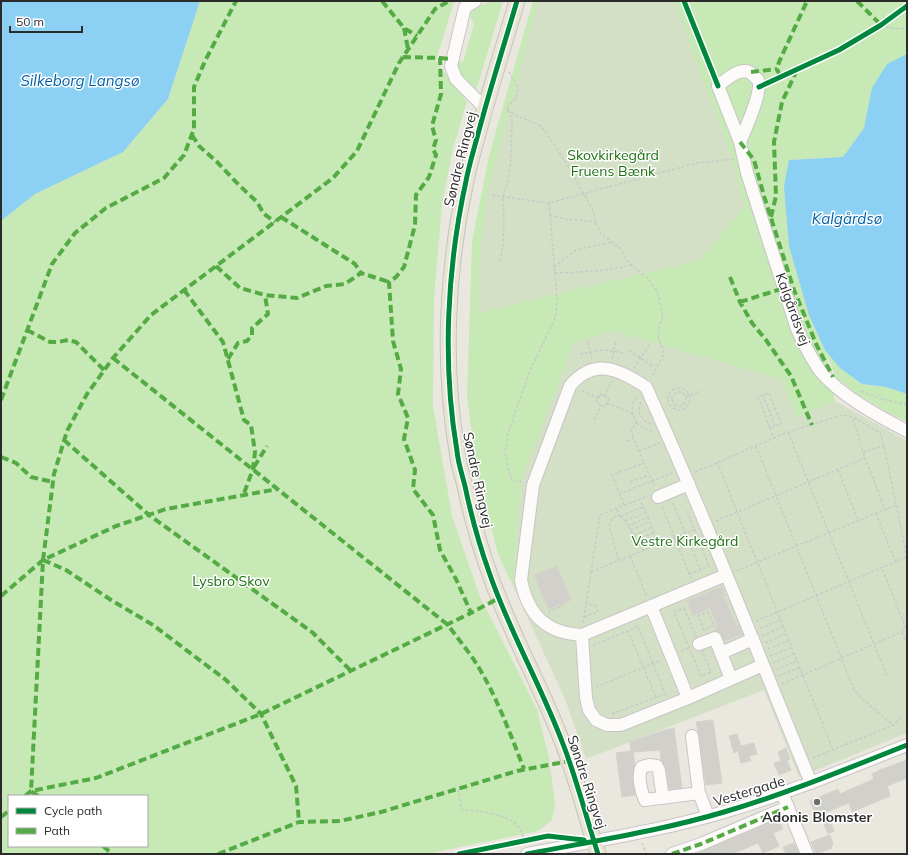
<svg xmlns="http://www.w3.org/2000/svg" width="908" height="855" viewBox="0 0 908 855" font-family="Mulish,sans-serif">
<rect width="100%" height="100%" fill="#eae7df"/>
<!-- green -->
<path fill="#c6e9b5" fill-rule="evenodd" d="M200 1H454L436 61 467 102 453 148 442 205 434 298 433 406 452 516 480 597 537 709 549 758 555 804 552 820 538 831 426 854H1V221L35 194 123 152 168 99ZM9 796H147V846H9Z
M494 1H503L476 91C466 82 454 77 458 61L463 62 474 24 470 16 472 10 481 5Z
M533 1H907V55L887 64 873 88 864 128 843 157 789 160 861 384 886 387 907 394V422L884 410 856 393 836 377 826 353 835 401 797 417 522 477 513 586 498 554 476 466 467 397 472 241 489 156Z"/>
<!-- cemetery -->
<path fill="#d3e0c5" d="M538 1H674L728 146 745 206 700 260 478 313 480 251 488 190Z
M614 331 781 379 797 417 835 401 907 441V733L799 777 764 690 586 759 565 699 513 586 522 477 574 342Z"/>
<!-- water -->
<path fill="#8cd0f3" d="M1 1H200L168 99 123 152 35 194 1 221Z
M905 55H907V394L886 387 862 384 840 368 825 350 809 315 789 246 784 186 789 160 843 157 864 128 872 88 887 64Z"/>
<!-- building -->
<path fill="#d2d0cb" stroke="#d5d2cb" d="M557 566 571 600 549 609 537 583H538L535 575Z
M722 587 725 597H724L736 626 739 625 742 634 724 641 720 632 716 631 715 628 718 627 710 608 693 615 687 601Z
M713 720 722 783 706 785 699 735 696 722Z
M674 728 682 788 669 789 666 770 661 760 660 750 633 752 635 765 632 779 635 795 622 797 616 753 631 751 630 742 665 730Z
M737 734 741 746 754 743 757 754 749 756 751 761 741 763 738 751 734 753 729 736Z
M786 748 790 759 787 760 791 770 779 775 774 763 781 761 778 752Z
M907 760V778L887 786 890 796 852 812 849 803 826 812 834 831 828 834 820 815 816 817 810 801 838 789 840 794 874 779 872 774 880 770Z
M779 819 783 829 773 833 779 846 763 853 758 843 732 854H696Z
M830 835 833 844 831 846 832 848 816 854 811 842Z
M794 843 799 854H786L783 847Z"/>
<g fill="none" stroke-linecap="round" stroke-linejoin="round">
<!-- minor casing -->
<g stroke="#c7c6c5" stroke-width="14">
<path id="minor" d="M475 1 465 7 451 66 456 79 485 108
M740 142C745 130 763 91 758 80 757 79 754 76 753 75 743 64 727 79 718 86L740 142 747 173 797 329C804 344 811 359 821 372 841 396 880 417 907 431
M658 497 689 484
M726 575 582 635C546 633 528 615 521 580L533 485 570 386C594 357 619 369 646 387 705 517 757 651 811 783
M651 606 688 698
M582 635 586 698 589 710 596 720 607 725H621L688 698 763 665
M699 644 715 638 721 653 753 639
M721 653 731 679
M699 793 708 816
M663 798 659 771 657 766 649 765 642 767C637 775 641 792 645 800L699 793 692 736
M785 800 807 854
M527 854C593 841 660 831 724 812 786 794 846 769 907 745
M672 854 701 844 788 807"/>
</g>
<!-- major casing -->
<g stroke="#c5c4c1" stroke-width="17">
<path id="major" d="M517 1C504 45 490 89 478 134 474 149 469 165 466 181 447 268 442 363 457 451 458 463 462 474 465 486 471 515 479 544 489 572 509 631 541 685 563 744 577 780 586 817 598 854"/>
</g>
<!-- path -->
<path stroke="#cac9c8" stroke-width="1.5" stroke-dasharray="3 2" stroke-linecap="butt" d="M881 25 892 28 907 29
M507 109 515 115 539 125 544 130 567 164 594 212 596 224 601 234 620 248 627 261 647 278 657 291 663 317 659 326 658 336 663 350V356L651 378
M492 195 549 203 697 163 734 159
M550 215 566 219 596 222
M500 261 503 246 504 223 503 197 508 180 511 160 512 119 507 109C508 104 510 104 513 101 517 97 517 93 518 88L509 72
M554 267 576 250 612 242
M555 273C581 272 607 271 632 265
M588 342 592 359
M615 342 614 351 623 353
M629 350 652 366
M580 354 602 350 614 351 612 359
M634 368 649 345
M668 399a11 11 0 1 1 22 0a11 11 0 1 1-22 0Z
M582 391 598 398
M861 391 882 399 907 405
M672 399a7 7 0 1 1 14 0a7 7 0 1 1-14 0Z
M600 394 609 398 605 407 596 403Z
M763 395 758 397 770 428 781 424 769 393 763 395 775 426
M604 396 612 381
M686 396 701 391
M641 402C636 411 641 421 651 424
M607 403 633 414 636 423 631 431 634 438
M633 414C631 407 633 400 638 395
M853 419 865 458 885 509
M594 420 601 405
M636 423 647 430 654 431
M770 428 773 438
M788 432 887 676
M627 441 634 438 644 463
M756 446 854 690 860 697 893 725
M639 451 659 443
M863 452 884 446
M717 462 833 750
M838 470 858 520
M695 472 788 432 843 415 853 417 880 433 884 446 907 557
M522 482 511 479 505 454 508 433 529 373 556 316 557 299 549 203
M630 482 649 475
M619 494 672 473
M673 503 700 569
M624 505 612 475 644 463 654 486
M662 507 691 578
M617 509 619 516 613 517 609 526 619 561
M687 511 709 566
M876 513 895 561
M619 516 623 518 643 550
M621 516 643 507
M648 517 658 543
M625 521 646 513
M716 521 865 458
M628 526 648 517 640 500
M631 530 649 522
M634 535 652 527
M637 540 653 533
M640 546 656 539
M630 556 647 597
M736 571 896 505
M591 572 696 529
M689 574 710 566
M684 608 711 672 701 676 674 612Z
M548 612 562 606 561 604
M708 612 714 625 704 630 698 616Z
M584 617 598 612 595 605 586 604
M756 621 907 557
M583 623 600 515 648 496
M760 628 781 620
M902 632 907 645
M762 636 783 627
M765 643 785 634
M593 645 628 631
M768 649 788 641
M681 651 689 648
M770 656 791 648
M773 663 794 654
M776 670 796 661
M778 676 799 668
M782 684 902 632 905 626 882 568
M596 687 661 660
M612 714 665 694 638 626 628 631 656 697
M813 758 893 725 903 716
M458 789 462 810C479 811 501 813 515 823 520 827 522 834 525 840
M642 843 646 854"/>
<!-- minor -->
<use href="#minor" stroke="#fcfbfa" stroke-width="12"/>
<!-- major -->
<use href="#major" stroke="#e8e5d2" stroke-width="15"/>
<!-- quiet -->
<path stroke="#54ab44" stroke-width="4" stroke-dasharray="8 4" stroke-linecap="butt" d="M382 1 404 28 417 36
M857 1 881 25
M404 28 408 49
M403 57 440 58 441 94 432 126 436 140 433 149 436 155 429 177 416 195 415 225 404 267 396 277 389 282 393 341 401 369 398 394 408 418 404 439 415 470 413 489 433 515 440 550 456 579 471 613 499 598
M440 58 452 59
M751 72 777 69
M780 76 777 69 779 62 807 1
M192 135 199 146 217 162 239 185 257 202 264 214 275 222
M740 142 754 160 764 196 794 290 817 346 833 377
M281 217 355 264 361 273
M771 217 776 196 774 142 782 102 797 70
M216 266 240 288 265 295 297 298 326 286 345 284 361 273 389 282
M730 277 740 302 752 323 766 340 791 376 812 425
M184 290 223 342 244 420 251 425 255 452 253 469 243 496
M740 302 784 288
M27 330 50 342H58L68 340 76 342 104 370
M113 358 448 625C456 636 464 646 472 657 495 691 509 731 524 769
M228 359 238 343 247 341 252 335V328L268 314 265 295
M1 400 52 264 75 233 106 208 164 178 184 155 194 129V87L205 61 236 1
M64 440 149 515 312 632 351 671
M1 457 16 463 31 477 53 482
M254 467 267 446
M43 560 66 570 111 600 153 625 226 680 261 714 296 786 299 822
M1 596 43 560 116 526 166 509 278 489
M25 796 31 791 96 778 261 714 471 613
M38 796 31 791 43 560 54 474 67 431 87 394 113 358 151 315 333 178 357 151 399 63 435 9 449 1
M1 817 9 811
M103 846 112 854
M218 854 299 822 340 821 381 812 517 771 569 761
M672 854 701 844 788 807"/>
<!-- cycleway casing -->
<g stroke="#fff" stroke-width="8">
<path id="cycleway" d="M517 1C504 45 490 89 478 134 474 149 469 165 466 181 447 268 442 363 457 451 458 463 462 474 465 486 471 515 479 544 489 572 509 631 541 685 563 744 577 780 586 817 598 854
M684 1 718 86
M759 87 839 50 881 25 907 6
M459 854 548 836 584 840
M527 854C593 841 660 831 724 812 786 794 846 769 907 745"/>
</g>
<!-- cycleway -->
<use href="#cycleway" stroke="#00873e" stroke-width="5"/>
</g>
<!-- markers -->
<circle fill="#6e6d6a" stroke="#fff" stroke-width="1.5" cx="817" cy="802" r="4"/>
<g text-anchor="middle" dominant-baseline="central" stroke-width="3" stroke-linejoin="round" paint-order="stroke">
<!-- park labels -->
<g font-size="14" fill="#1e7012" stroke="#fff">
<text x="613" y="155">Skovkirkegård<tspan x="613" dy="16">Fruens Bænk</tspan></text>
<text x="685" y="541">Vestre Kirkegård</text>
<text x="231" y="581">Lysbro Skov</text>
</g>
<!-- street labels -->
<g font-size="14" fill="#2b2b2b" stroke="#fff">
<text transform="translate(460 159) rotate(-76)">Søndre Ringvej</text>
<text transform="translate(793 309) rotate(70)">Kalgårdsvej</text>
<text transform="translate(478 480) rotate(78)">Søndre Ringvej</text>
<text transform="translate(587 782) rotate(72)">Søndre Ringvej</text>
<text transform="translate(749 791) rotate(-17)">Vestergade</text>
</g>
<!-- poi labels -->
<g font-size="14" font-weight="bold" fill="#2b2b2b" stroke="#fff">
<text x="817" y="817">Adonis Blomster</text>
</g>
<!-- water labels -->
<g font-size="15" font-style="italic" fill="#0061a9" stroke="#fff">
<text x="80" y="80">Silkeborg Langsø</text>
<text x="847" y="218">Kalgårdsø</text>
</g>
</g>
<!-- border -->
<rect width="908" height="855" fill="none" stroke="#2b2b2b" stroke-width="4"/>
<!-- legend -->
<rect x="8" y="795" width="140" height="52" fill="#ffffff" stroke="#aaaaaa"/>
<rect x="16" y="808" width="20" height="6" fill="#00873e" stroke="#aaaaaa"/>
<text x="44" y="815" font-size="12" fill="#2b2b2b">Cycle path</text>
<rect x="16" y="828" width="20" height="6" fill="#54ab44" stroke="#aaaaaa"/>
<text x="44" y="835" font-size="12" fill="#2b2b2b">Path</text>
<!-- scale -->
<path d="M10 26v6h72v-6" fill="none" stroke="#2b2b2b" stroke-width="2"/>
<text x="16" y="26" font-size="12" fill="#2b2b2b" stroke="#ffffff" stroke-width="3" paint-order="stroke">50 m</text>
</svg>
